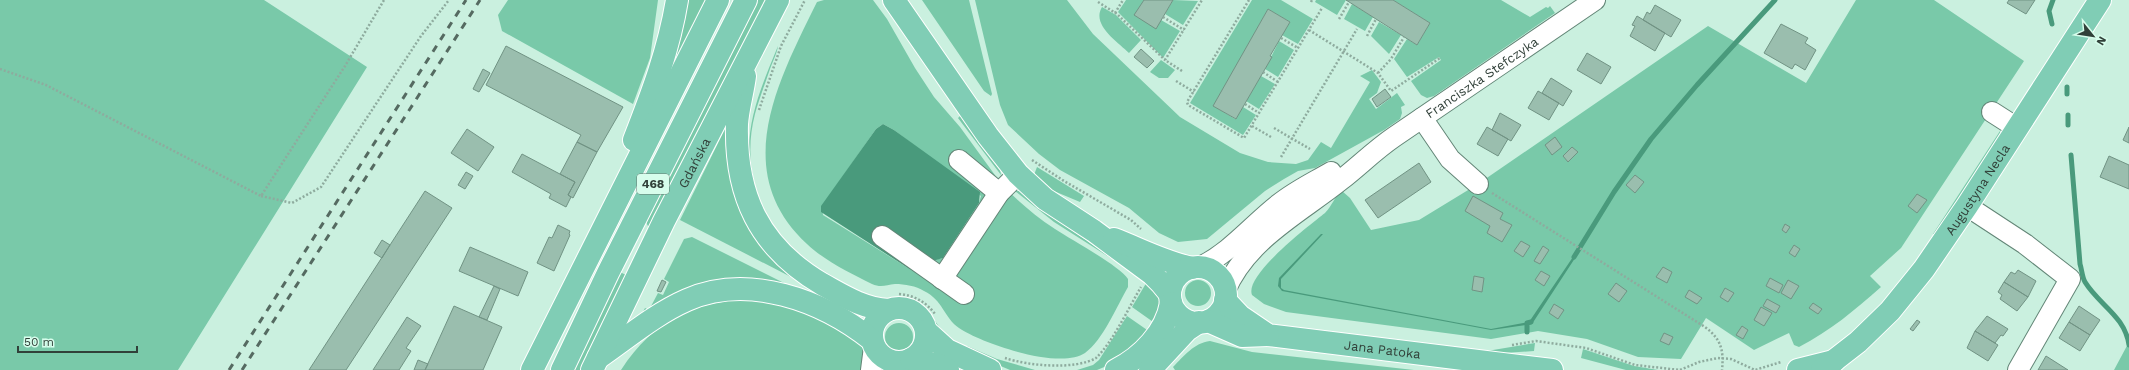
<svg xmlns="http://www.w3.org/2000/svg" width="2129" height="370" viewBox="0 0 2129 370" font-family="'Work Sans',sans-serif">
<rect width="100%" height="100%" fill="#caf0df"/>
<!-- green -->
<path fill="#79c9a9" d="M0 0H264L367 67 178 370H0Z
M508 0H658L650 58 633 104 502 31 498 15Z
M683 0H709L661 96Z
M755 0H768L650 226H648L645 220Z
M824 0H873L887 19 915 68 934 97 960 127 1000 182 989 193 939 266 929 261 943 258 979 203 981 196 894 130 883 124 876 129 822 206 823 215 908 268 954 274 1009 192C1023 205 1038 218 1055 229 1070 239 1120 266 1128 279V287C1117 306 1103 340 1085 353 1060 370 983 344 959 328 944 318 943 300 924 291 916 286 905 284 895 284 886 285 881 288 872 284 850 273 825 261 807 244 729 172 778 81 817 2Z
M922 0H969L992 94 991 96 984 91Z
M975 0H1067L1093 34 1180 117 1240 153 1268 162 1296 164 1308 160 1321 142 1331 148 1370 82 1360 76 1372 70 1381 82 1377 93 1369 99 1376 109 1397 93 1405 105 1401 107 1402 113 1400 119 1384 130 1315 168 1298 171 1284 179 1265 191 1207 239 1178 242 1159 233 1129 208 1060 170 1039 154 1008 125 1000 105Z
M1126 0H1144L1135 15 1156 28 1161 20 1180 31 1163 58 1118 12Z
M1173 0 1198 1 1183 25 1165 14Z
M1252 0H1281L1313 19 1298 44 1282 35 1290 22 1268 9 1214 106 1235 119 1243 107 1256 115 1243 135 1190 103Z
M1316 0H1346L1337 15 1315 2Z
M1393 0H1501L1530 17 1546 7 1548 8 1550 6 1555 13 1434 96 1427 98 1421 95 1411 81 1441 60 1439 57 1407 77 1394 59 1407 39 1417 45 1430 23Z
M1856 0H1934L2024 61 1901 248 1870 276 1881 287C1855 310 1830 331 1799 347L1794 345 1789 333 1754 350 1706 318 1681 359 1638 357 1587 339 1538 331 1491 339 1286 312 1264 304 1252 295C1244 275 1310 225 1325 213 1332 206 1334 197 1342 191L1350 198 1371 230 1419 220 1478 184 1708 26 1806 83Z
M1352 4 1373 17 1365 31 1344 19Z
M1102 7 1116 15 1141 40 1129 53C1118 42 1091 25 1102 7Z
M1379 22 1401 35 1389 54 1371 36Z
M1279 41 1294 50 1278 77 1265 69Z
M778 46C777 53 773 61 770 69 765 84 759 99 755 114 741 167 759 221 801 256 817 270 837 279 855 290L854 292C835 280 815 269 797 256 782 245 770 226 763 210 735 148 754 104 778 46Z
M1161 60 1175 70 1168 78H1159L1150 72Z
M1261 76 1275 84 1259 109 1246 101Z
M961 115 1000 169 1001 175 958 118Z
M727 125C728 142 728 158 730 174 735 216 760 251 791 277L680 220Z
M2000 131V137L1936 235 1933 234Z
M1037 167 1084 196 1080 202 1049 189 1034 175Z
M1015 191H1020C1054 221 1094 244 1131 271L1054 222Z
M692 237 796 289 780 285 640 318 645 308 649 310 658 293 663 295 669 282 664 279 684 239Z
M620 272 626 275 584 370H571Z
M1148 280 1162 300 1156 324 1132 307Z
M1185 293a13 13 0 1 1 26 0a13 13 0 1 1-26 0Z
M871 297C911 301 914 289 940 328 943 333 950 336 952 341L937 331 928 313 916 304 902 301 882 302Z
M753 299 789 307 833 325 862 345 864 351 863 370H621C654 319 695 301 753 299Z
M1127 316 1150 332 1114 363 1097 370H1077L1093 365 1099 360Z
M885 337a14 14 0 1 1 28 0a14 14 0 1 1-28 0Z
M1210 341 1252 352 1414 370H1175L1173 367C1184 356 1194 343 1210 341Z
M2129 342V370H2114Z
M1535 343 1534 351 1504 353 1487 351Z
M967 346 997 359 1035 370H1010L965 351Z
M1583 349 1634 366 1658 370H1626L1581 358Z"/>
<!-- water -->
<path fill="#499a7c" d="M883 124 894 130 980 192 979 203 943 258 929 262 920 273 908 268 821 212V206L876 129Z
M1321 234H1323L1281 279V288L1284 290 1491 329 1529 322 1577 251 1579 252 1532 324 1491 330 1282 291 1278 286 1279 278Z"/>
<g fill="none" stroke-linecap="round" stroke-linejoin="round">
<!-- stream -->
<path stroke="#499a7c" stroke-width="5" d="M2052 24 2049 11 2053 0
M2067 87V94
M2068 115V125
M2071 155 2080 264C2082 270 2082 277 2085 282 2099 305 2125 316 2129 345
M1574 257 1614 192 1651 139 1697 85 1775 0
M1527 332V323L1531 322"/>
</g>
<!-- building -->
<path fill="#9abeae" stroke="#719384" d="M1144 0H1173L1156 29 1134 15Z
M1346 0H1393L1430 23 1417 45Z
M2009 0H2035L2026 14 2007 3Z
M1655 5 1681 20 1671 37 1643 20 1647 12 1650 14Z
M1268 9 1290 22 1270 56 1272 57 1236 119 1213 106Z
M1637 16 1665 33 1655 51 1630 36 1635 26 1632 25Z
M1781 24 1808 38 1805 43 1816 50 1805 70 1795 64 1792 69 1764 53Z
M506 46 623 107 597 152 577 142 581 135 486 85Z
M1141 49 1154 61 1147 68 1134 57Z
M1587 53 1611 67 1601 84 1577 70Z
M483 69 490 73 479 92 473 89Z
M1551 78 1572 91 1563 106 1542 93Z
M1385 89 1391 97 1377 107 1372 99Z
M1538 91 1559 103 1549 120 1528 108Z
M1500 113 1521 125 1511 141 1492 130Z
M1487 127 1508 139 1498 156 1477 144Z
M2129 127V143L2123 140Z
M467 129 494 147 478 171 451 153Z
M1555 137 1562 147 1552 155 1545 145Z
M577 142 597 152 573 198 568 195 575 182 560 174Z
M1572 147 1578 152 1568 162 1563 156Z
M522 154 575 182 568 195 571 197 566 207 549 198 551 194 512 172Z
M2109 156 2129 165V189L2100 177Z
M1419 163 1431 182 1378 218 1365 200Z
M466 172 473 176 465 189 458 185Z
M1635 175 1644 182 1635 193 1626 185Z
M425 191 452 208 346 370H309Z
M1917 194 1927 200 1917 213 1908 206Z
M1473 196 1503 213 1500 219 1512 225 1502 242 1487 233 1490 226 1465 211Z
M1785 224 1790 227 1786 233 1782 230Z
M558 225 570 231 569 234 570 235 554 271 537 263 549 237 552 238Z
M382 240 390 245 382 258 374 253Z
M1521 241 1530 246 1523 257 1514 251Z
M1794 245 1800 249 1795 257 1789 253Z
M1543 246 1549 250 1540 264 1534 261Z
M470 247 528 272 518 296 459 271Z
M1663 267 1672 272 1667 283 1656 277Z
M2018 270 2036 281 2028 297 2004 282 2011 272 2015 274Z
M1541 271 1550 276 1544 286 1535 280Z
M1474 276 1484 278 1482 292 1472 290Z
M1770 278 1783 285 1779 293 1766 286Z
M662 280 666 282 661 292 657 291Z
M1788 280 1799 286 1791 299 1781 293Z
M2004 282 2028 297 2017 311 2000 299 2002 295 1998 292Z
M1616 283 1627 291 1619 302 1608 294Z
M494 286 500 289 487 320 479 317Z
M1725 288 1734 293 1728 302 1720 297Z
M1689 290 1702 298 1697 304 1685 297Z
M1767 299 1780 306 1776 313 1763 306Z
M1813 303 1822 309 1818 314 1809 308Z
M1554 304 1564 310 1558 319 1549 313Z
M454 306 502 327 483 370H425Z
M2079 306 2100 320 2090 335 2069 322Z
M1761 307 1772 313 1764 326 1754 320Z
M1987 316 2008 329 2003 336 2001 335 1995 343 1975 331Z
M407 317 421 326 406 348 411 351 399 370H373Z
M1917 320 1920 322 1913 331 1910 329Z
M2069 322 2090 335 2080 351 2059 338Z
M1742 326 1748 330 1743 339 1736 335Z
M1975 331 1998 345 1988 361 1967 348Z
M1664 333 1673 337 1669 345 1660 341Z
M2046 356 2068 370H2038Z
M418 360 428 364 425 370H414Z"/>
<g fill="none" stroke-linecap="round" stroke-linejoin="round">
<!-- minor casing -->
<g stroke="#638677" stroke-width="22">
<g id="minor">
<path d="M1992 112 2017 128"/>
<path d="M1422 118 1450 159 1478 184"/>
<path d="M959 160 999 193"/>
<path d="M1967 206 2025 244 2070 279 2018 370"/>
<path d="M882 236 964 294"/>
<path d="M1200 267C1231 252 1252 225 1279 204 1295 191 1314 182 1331 172"/>
<path d="M942 279 999 193 1018 174"/>
<path id="s1" d="M1225 291C1247 239 1300 213 1341 180 1359 166 1375 150 1394 137L1595 0"/>
<path d="M871 370 874 347"/>
<path d="M898 370 907 361"/>
</g>
</g>
<!-- major casing -->
<g stroke="#fff" stroke-width="24">
<g id="major">
<path d="M894 0 988 136 1018 174 1045 199 1094 231 1152 274 1161 283 1170 294"/>
<path d="M745 76C743 92 738 108 737 124 735 195 759 247 822 284 844 296 862 308 888 310"/>
<path d="M634 140C652 94 669 49 677 0"/>
<path d="M1114 239C1140 249 1164 262 1192 268"/>
<circle cx="1198" cy="295" r="28"/>
<path id="s2" d="M1225 300 1240 316 1268 335 1552 370"/>
<circle cx="899" cy="335" r="27"/>
<path d="M1208 321 1242 336 1268 335"/>
<path d="M926 331 947 350 990 370"/>
<path d="M598 358C627 338 655 314 687 300 748 273 822 300 872 340"/>
<path d="M911 359 939 365 948 370"/>
<path d="M532 370 718 0"/>
<path d="M562 370 608 273 746 0"/>
<path id="s3" d="M592 370 664 221 778 0"/>
<path d="M1116 370C1142 357 1166 332 1171 303"/>
<path d="M1150 370 1187 330 1199 322"/>
<path d="M1798 370 1834 361"/>
<path id="s4" d="M1822 370 1858 342 1890 311 1924 269 1967 206 2100 0"/>
</g>
</g>
<!-- path -->
<path stroke="#8eab9e" stroke-width="2.5" stroke-dasharray="2 2" stroke-linecap="butt" d="M1249 0 1187 102 1188 105 1244 138 1322 8
M1098 2 1117 14 1165 60
M1311 2 1312 0
M1115 13 1123 0
M1163 17 1184 30
M1339 19 1349 2
M1309 30 1378 73 1391 91 1440 58
M1367 36 1376 19
M1281 38 1298 48
M0 69 46 85 261 196 345 66 384 0
M1182 71 1165 60 1202 0
M1263 72 1278 82
M1378 73 1391 59 1404 37
M1176 81 1194 92
M1245 104 1259 113
M759 110 781 46 805 0
M1252 126 1271 137
M1274 128 1310 149
M1281 157 1357 29
M1032 160 1064 181 1131 220 1141 229
M1492 193 1705 327C1721 339 1724 350 1722 370
M261 196 292 203 321 187 421 36 449 0
M899 294C914 295 926 302 935 314
M1512 345 1536 341 1586 348 1635 365 1680 370 1699 362 1718 358 1731 359 1755 370 1781 362
M1005 358C1029 366 1075 370 1096 358 1113 342 1129 307 1141 287"/>
<!-- minor -->
<use href="#minor" stroke="#fff" stroke-width="20"/>
<!-- major -->
<use href="#major" stroke="#80cdb5" stroke-width="22"/>
<!-- rail -->
<path stroke="#556a61" stroke-width="3" stroke-dasharray="7 7" stroke-linecap="butt" d="M229 370 466 0
M242 370 480 0"/>
</g>
<g text-anchor="middle" dominant-baseline="central" stroke-width="3" stroke-linejoin="round" paint-order="stroke">
<!-- shield labels -->
<rect fill="#d7fdec" stroke="#63796f" stroke-width="1" x="637" y="174" width="32" height="20" rx="3"/>
<g font-size="12" font-weight="bold" fill="#314039">
<text x="653" y="184">468</text>
</g>
<!-- street labels -->
<g font-size="13" fill="#314039" stroke="#d7fdec">
<text stroke="none"><textPath href="#s1" startOffset="337">Franciszka Stefczyka</textPath></text>
<text stroke="none"><textPath href="#s3" startOffset="231">Gdańska</textPath></text>
<text stroke="none"><textPath href="#s4" startOffset="240">Augustyna Necla</textPath></text>
<text stroke="none"><textPath href="#s2" startOffset="171">Jana Patoka</textPath></text>
</g>
</g>
<!-- north arrow -->
<g transform="translate(2093 36) rotate(120)" stroke="#d7fdec" stroke-width="3" paint-order="stroke">
<path d="M0-3L7 15L0 10L-7 15Z" fill="#314039"/>
<text y="-6" font-size="11" font-weight="bold" text-anchor="middle" fill="#314039">N</text>
</g>
<!-- scale -->
<path d="M18 346v6h119v-6" fill="none" stroke="#314039" stroke-width="2"/>
<text x="24" y="346" font-size="12" fill="#314039" stroke="#d7fdec" stroke-width="3" paint-order="stroke">50 m</text>
</svg>
